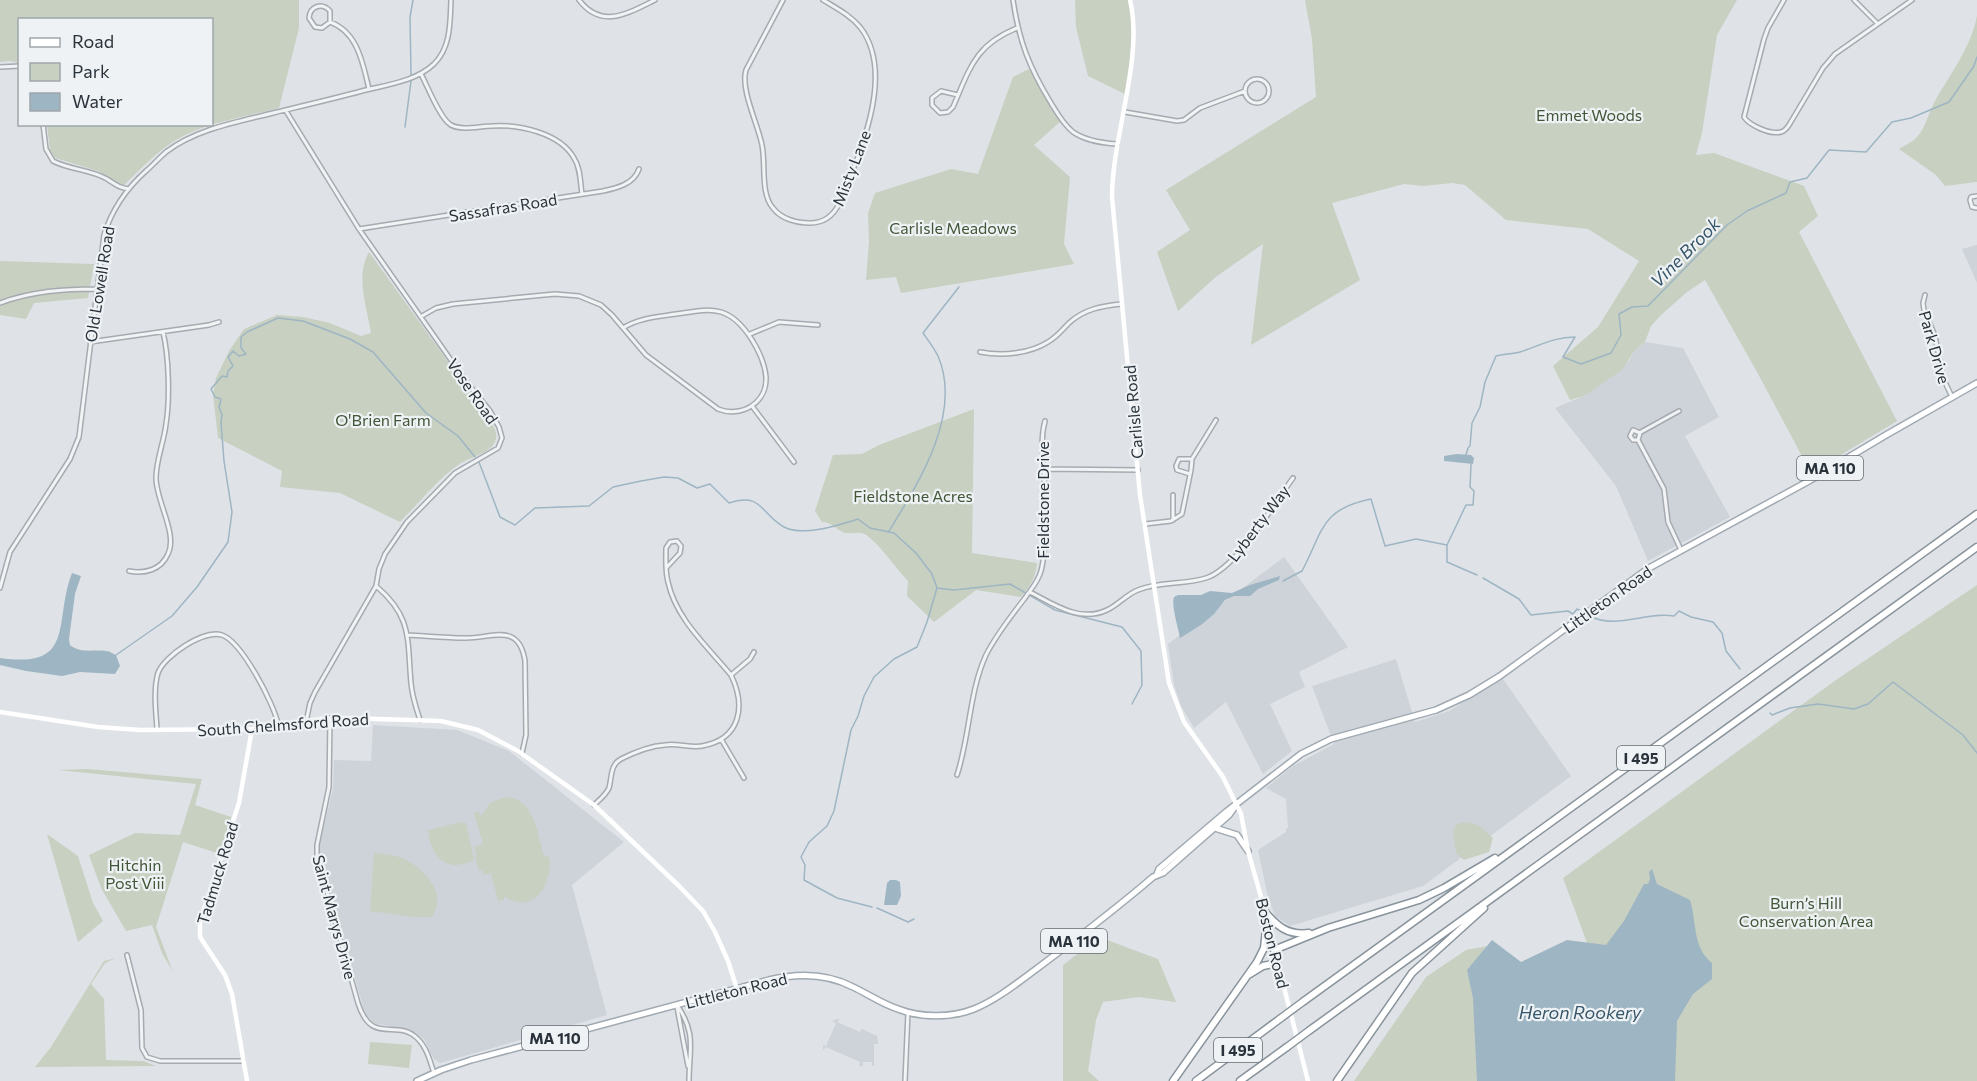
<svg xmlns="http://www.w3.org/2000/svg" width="1977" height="1081" viewBox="0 0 1977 1081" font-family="Commissioner,sans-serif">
<rect width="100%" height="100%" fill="#dfe3e7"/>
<!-- built -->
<path fill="#cdd3d8" d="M1977 245V283L1962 249Z
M1645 342 1683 348 1719 417 1685 436 1730 517 1648 561 1616 486 1555 408 1584 396 1629 361 1635 350Z
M1284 557 1348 647 1299 672 1305 687 1270 704 1292 751 1263 774 1226 702 1194 728 1181 706 1174 685 1168 644Z
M1396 659 1415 722 1449 711 1503 679 1571 776 1423 886 1290 926 1275 916 1267 893 1258 850 1286 832V829L1288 828 1286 799 1266 788 1293 766 1334 744 1312 686Z
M373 725 457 730 509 751 624 842 572 885 607 1015 440 1063 434 1059 424 1039 415 1032 374 1023 367 1016 364 1010 321 859 319 845 333 789 334 760 371 761Z
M837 1019H840L837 1022 860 1032 862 1029 877 1036 878 1044H874V1066H872V1062H863V1066H859L860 1062 826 1047 823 1050V1045L826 1046 836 1023 833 1022 834 1020Z"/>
<!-- green -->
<path fill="#c7d0c1" d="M0 0H299V28L279 108C245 117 207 122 176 140 156 152 140 170 123 186L98 171 55 158 50 150 47 125 212 124V20H20L19 63 10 61 0 62Z
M1075 0H1129L1133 27 1127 95 1088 76 1076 27Z
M1305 0H1737L1717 35 1702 133 1696 155 1714 153 1804 186 1818 216 1799 232 1897 421 1811 473 1757 372 1705 280 1687 292 1660 316 1651 326 1645 342 1635 350 1622 370 1584 396 1570 400 1553 366 1598 327 1639 261 1588 229 1506 220 1465 185 1452 183 1423 186 1404 184 1332 203 1360 280 1251 345 1263 244 1217 276 1178 311 1157 252 1190 230 1166 190 1316 97 1312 39Z
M1977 15V182L1945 186 1936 175 1899 149C1905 145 1913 142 1918 136 1926 126 1928 114 1934 103 1949 75 1972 47 1977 15Z
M1029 69 1061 121 1034 145 1070 177 1064 244 1074 264 901 293 896 277 866 280 869 242 868 213 875 193 951 169 978 174 1013 77Z
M369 252 485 413C490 421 498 430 496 439 493 453 469 457 458 465 437 480 419 503 400 522L340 493 280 487 282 471 218 438 213 394 216 378 229 351 244 329 277 315 303 317 330 323 361 336 371 333C367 307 355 276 369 252Z
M0 261 94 264 88 298 34 303 26 319 0 315Z
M974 409 972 553 1037 563C1036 577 1030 586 1021 597L976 590 934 622 907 596 908 581C897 570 875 537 862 533 856 532 849 535 843 532 835 529 832 522 822 522L815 511 833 455 862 454 879 445Z
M1977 585V1081H1638L1563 878 1836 680Z
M88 769 202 779 195 805 231 817 220 854 183 842 156 927 173 972 162 953 152 925 126 931 101 888 89 855 135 833 180 835 196 784 58 770Z
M505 797C535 798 537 833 544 856L548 855 551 866 549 867 550 873 548 874C546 896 524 912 504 896V900L498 901 491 873 484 875 482 870 479 871 475 856 477 855 474 847 483 844 474 813 479 812 481 816 490 803Z
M462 822 466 823 474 861C468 862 461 865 455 865 437 864 429 845 428 830Z
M1467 822 1478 825 1493 838 1489 852 1464 860 1456 853 1453 831 1457 824Z
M47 834 78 856 93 903 103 921 78 942Z
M374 853C383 854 394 855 402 858 417 864 437 882 437 899 438 906 435 911 432 917H415L370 911Z
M1099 937 1158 959 1176 1002 1139 997 1103 1002 1096 1020 1088 1071 1099 1081H1063V965Z
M1488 946 1487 1081H1354L1426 977 1466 950Z
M116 958 105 963 91 984 104 999 106 1060 143 1061 156 1066 35 1067 51 1047 104 961Z
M370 1042 412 1045 409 1068 368 1064Z"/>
<!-- water -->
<path fill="#9eb5c3" d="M1457 454 1471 455 1474 458 1473 464 1444 461V456Z
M72 573 81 576 75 594 69 639 70 645C82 654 93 649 106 651 110 651 113 654 116 655L120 666 115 674 80 672 62 676 26 671 0 665V658C77 669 53 622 72 573Z
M1280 576 1279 580 1258 589 1250 596H1234L1225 600 1214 614 1201 625 1180 638C1178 627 1171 605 1174 597L1178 595H1201L1210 591 1232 593 1250 585Z
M1652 869 1657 884 1690 900C1697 922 1692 947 1712 963V979L1693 994 1677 1021 1675 1081H1477L1473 998 1467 970 1492 940 1521 962 1567 940 1606 945 1624 921 1644 884H1648L1650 879 1649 872Z
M890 880H896L900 882 901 896 897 905H884L887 883Z"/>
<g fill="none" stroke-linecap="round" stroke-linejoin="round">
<!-- stream -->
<path stroke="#9eb5c3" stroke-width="1.5" d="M411 75 410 17 413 0
M405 127 411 81
M1466 455 1468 448 1470 446 1472 423 1480 407 1485 382 1496 356C1503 354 1512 354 1520 352 1539 346 1554 337 1575 337L1563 357 1581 364 1611 353 1621 335 1619 314 1632 307 1648 306 1727 225 1747 211 1786 193 1790 182 1807 178 1829 150 1866 152 1892 122 1911 118 1949 102 1974 66 1977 57
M479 462 500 517 515 525 535 508 589 506 613 487 641 481 664 477 678 478 697 488 710 484 729 503C763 492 760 514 784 527 803 537 839 525 858 519L870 528 894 533 916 553 932 574 937 588 927 622 917 647 894 659 874 677 864 696 858 716 851 730 834 811 827 826 809 842 801 857 805 865 804 880 837 898 872 907
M1471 464 1470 487 1474 491 1473 505H1466L1447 545V562L1477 575
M889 531C918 484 963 414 938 356 934 348 928 340 923 333L959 287
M1483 578 1519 599 1531 615 1568 611 1573 614 1577 609 1581 611
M1283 581 1302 571C1323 532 1320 509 1371 499L1385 546 1416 539 1447 545
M937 588 954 590 1010 584 1055 610 1122 627 1141 651 1142 685 1132 704
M1588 615C1616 631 1645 611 1674 616L1679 611 1691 617 1713 622 1722 633 1726 651 1740 669
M116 655 172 616 197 587 228 542 232 512 224 461 221 423 222 415 219 407 221 399 215 397 211 389 222 376 227 377 228 371 233 366 228 357 233 351 239 356 246 354 241 348V337L247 332 278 318 303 321 350 339 373 352 426 413 458 436 475 457
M1770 713 1772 715 1790 708 1818 704 1854 709 1868 704 1893 682 1963 735 1977 753
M877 908 908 922 914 919"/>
<!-- street casing -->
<g stroke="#a5abb0" stroke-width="6">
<path id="street" d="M579 0C602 30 628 13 655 0
M783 0 746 70C740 89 758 124 762 145 766 164 760 193 773 208 781 219 797 223 810 223 824 223 833 216 839 204 858 157 897 74 860 27 850 15 836 8 823 0
M1013 0C1019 41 1029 67 1051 103 1057 113 1063 124 1073 132 1086 141 1102 143 1117 144
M1784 0 1768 28 1764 39 1744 117C1749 125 1770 135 1781 132 1785 131 1787 128 1789 125L1823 68 1835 54 1912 0
M1854 0 1878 24
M330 22V11C322 2 310 6 309 18L315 27 322 28 330 22C358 32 363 64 369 89
M0 67 20 66
M421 74C427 85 440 119 451 125 462 131 480 126 492 126 519 124 560 133 574 158 581 169 580 182 582 194
M1245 91a12 12 0 1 1 24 0a12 12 0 1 1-24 0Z
M958 95 941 91 932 98V105L940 113 948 112 953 107C970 68 975 45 1017 28
M286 111 359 229 465 380 490 411 499 427 502 438 498 448 455 473 407 522 385 554 379 569 376 586 315 692 310 703 306 722
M1125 112 1177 121 1184 120 1200 108 1245 91
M43 124 46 149 53 161C70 170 90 169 107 179 115 184 119 188 129 189
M1977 196 1971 197 1970 200 1972 207 1977 208
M359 229 603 191C617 188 634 184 639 169
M1925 295 1923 303 1924 310 1935 336 1943 378 1952 397
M0 303C32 291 64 289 98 289
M422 316 436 308 453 304 555 294 579 296 601 305 612 315 646 355 718 409C740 418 767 404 766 377 764 355 744 319 721 312 707 308 691 312 676 314 657 317 639 318 623 328
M750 334 779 322 818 325
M90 342 209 325 219 322
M980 352C1002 356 1029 354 1048 342 1057 337 1062 330 1069 323 1084 309 1102 306 1121 304
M752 406 794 462
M1641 432 1679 411
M1638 440 1640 433 1633 430 1630 436 1633 440H1638L1664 489 1668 522 1681 550
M1044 469 1138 470
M1190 474 1177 470 1176 466 1179 459H1192
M1173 495V520
M1145 524 1171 521 1182 514 1191 470 1192 459 1216 420
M129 571C145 574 161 570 168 554 178 534 156 501 156 478 156 460 164 442 166 424 170 399 169 357 163 332
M376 586C413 617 407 640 411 683 412 696 416 708 420 720
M0 588 10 552 70 459 79 437 104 235C112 209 126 189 146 171 153 165 159 158 166 152 196 129 237 122 273 113 302 106 332 99 362 91 385 85 415 82 434 64 451 47 450 23 451 0
M1030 592C1053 604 1080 623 1107 610 1118 605 1127 594 1138 590 1159 581 1184 585 1206 578 1237 568 1273 505 1293 478
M408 635C427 636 446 638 465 638 490 639 519 621 525 661L526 735 522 753
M731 675 750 659 754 652
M330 718 329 787 317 845V856L358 1003C372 1047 396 1017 418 1039 427 1048 430 1061 434 1073
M157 729C156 713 153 689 158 673 164 656 204 629 222 635 242 642 274 704 278 724
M721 739 744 778
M957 775C970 736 969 692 986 655 996 635 1011 616 1025 598 1031 589 1038 582 1041 571 1047 548 1046 500 1044 475 1043 457 1040 439 1045 421
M594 805C599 800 606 795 609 788 612 777 610 765 621 759 635 752 650 746 665 745 677 743 690 748 702 746 741 739 746 706 731 675 707 646 676 619 668 582 665 571 666 559 666 548L670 542 677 541 681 546 680 553 667 567
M127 955 141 1010 142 1048 147 1057 160 1061H243
M677 1005C697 1034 689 1050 689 1081
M677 1007 688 1066
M905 1081 908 1012"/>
</g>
<!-- primary casing -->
<g stroke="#a0a9b1" stroke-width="8">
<path id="primary" d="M1215 828 1237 835 1248 851
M1157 874 1159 869 1226 812 1301 754 1331 739 1436 710 1469 695 1500 676 1649 568 1807 482 1886 435 1977 383
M417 1081 441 1070 471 1060 769 980C798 973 826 973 853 987 868 994 882 1004 898 1009 921 1018 951 1018 974 1009 996 1000 1016 984 1035 970 1075 940 1115 910 1153 877L1163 873 1229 815 1234 808"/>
</g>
<!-- highway casing -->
<g stroke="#88939c" stroke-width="9">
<path id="highway" d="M1264 911C1277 926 1288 936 1309 933
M1274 950 1328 928 1419 900 1444 888 1495 858
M1250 974 1263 966 1277 963
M1304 1001 1977 514
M1310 1030 1977 547
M1173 1081 1257 962 1264 948 1267 921
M1196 1081 1281 1018
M1240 1081 1287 1047
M1337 1081 1412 973 1484 908"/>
</g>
<!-- street -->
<use href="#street" stroke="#f1f3f5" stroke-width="3"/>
<!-- secondary -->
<path stroke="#fff" stroke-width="4.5" d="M1130 0C1144 58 1112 136 1112 197L1140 495 1169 683 1184 722 1223 777 1241 814 1248 851 1265 911
M0 712 98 727 140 730 252 729 321 719 345 718 441 721 478 730 518 751 594 805 679 886 703 911 715 932 728 961 737 989
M1268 925 1308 1081
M247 1081 232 994 225 975 200 937V921L239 803 252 729"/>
<!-- primary -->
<use href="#primary" stroke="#fff" stroke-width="5"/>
<!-- highway -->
<use href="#highway" stroke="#fff" stroke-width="6"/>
<!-- highway-bridge casing -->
<g stroke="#88939c" stroke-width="9" stroke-linecap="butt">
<path id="highway-bridge" d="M1281 1018 1304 1001
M1287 1047 1310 1030"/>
</g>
<!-- highway-bridge -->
<use href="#highway-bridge" stroke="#fff" stroke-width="6"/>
</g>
<g text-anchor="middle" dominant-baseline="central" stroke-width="4.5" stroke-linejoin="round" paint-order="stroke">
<!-- shield labels -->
<g fill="#eef2f4" stroke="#656c73" stroke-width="1.5">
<rect x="1797" y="456" width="66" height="24" rx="4.5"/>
<rect x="1617" y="746" width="48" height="24" rx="4.5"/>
<rect x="1041" y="929" width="66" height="24" rx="4.5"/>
<rect x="522" y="1026" width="66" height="24" rx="4.5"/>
<rect x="1214" y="1038" width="48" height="24" rx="4.5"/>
</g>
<g font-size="15" font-weight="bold" fill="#2a333c">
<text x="1830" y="468">MA 110</text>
<text x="1641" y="758">I 495</text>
<text x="1074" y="941">MA 110</text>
<text x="555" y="1038">MA 110</text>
<text x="1238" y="1050">I 495</text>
</g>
<!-- park labels -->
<g font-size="16" fill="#425638" stroke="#eef2f4">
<text x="1589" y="114">Emmet Woods</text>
<text x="953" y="227">Carlisle Meadows</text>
<text x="383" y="419">O'Brien Farm</text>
<text x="913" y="495">Fieldstone Acres</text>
<text x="135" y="864">Hitchin<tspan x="135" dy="18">Post Viii</tspan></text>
<text x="1806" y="902">Burn’s Hill<tspan x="1806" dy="18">Conservation Area</tspan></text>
</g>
<!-- street labels -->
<g font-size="16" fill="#2a333c" stroke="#eef2f4">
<text transform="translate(851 168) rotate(-69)">Misty Lane</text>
<text transform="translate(503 207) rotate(-9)">Sassafras Road</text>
<text transform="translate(99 284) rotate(-81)">Old Lowell Road</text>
<text transform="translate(1935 347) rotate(74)">Park Drive</text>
<text transform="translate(473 391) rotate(55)">Vose Road</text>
<text transform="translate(1133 412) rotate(-95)">Carlisle Road</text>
<text transform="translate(1042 500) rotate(-90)">Fieldstone Drive</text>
<text transform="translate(1258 523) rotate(-53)">Lyberty Way</text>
<text transform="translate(1607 599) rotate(-35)">Littleton Road</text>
<text transform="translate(283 724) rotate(-4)">South Chelmsford Road</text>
<text transform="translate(217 873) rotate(-73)">Tadmuck Road</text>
<text transform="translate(335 917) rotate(75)">Saint Marys Drive</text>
<text transform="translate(1273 943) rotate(76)">Boston Road</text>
<text transform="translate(736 990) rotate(-14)">Littleton Road</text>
</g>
<!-- water labels -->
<g font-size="18" font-style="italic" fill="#38576b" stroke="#eef2f4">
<text transform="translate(1685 252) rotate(-45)">Vine Brook</text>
<text x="1580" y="1012">Heron Rookery</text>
</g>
</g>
<!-- legend -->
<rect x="18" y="18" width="195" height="108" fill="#eef2f4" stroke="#a0a6aa" stroke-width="1.5"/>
<rect x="30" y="38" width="30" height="9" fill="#ffffff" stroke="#a0a6aa" stroke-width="1.5"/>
<text x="72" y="48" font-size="18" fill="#2a333c">Road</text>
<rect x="30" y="63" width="30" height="18" fill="#c7d0c1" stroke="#a0a6aa" stroke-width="1.5"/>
<text x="72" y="78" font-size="18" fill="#2a333c">Park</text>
<rect x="30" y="93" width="30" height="18" fill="#9eb5c3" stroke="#a0a6aa" stroke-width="1.5"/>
<text x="72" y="108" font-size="18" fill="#2a333c">Water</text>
</svg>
